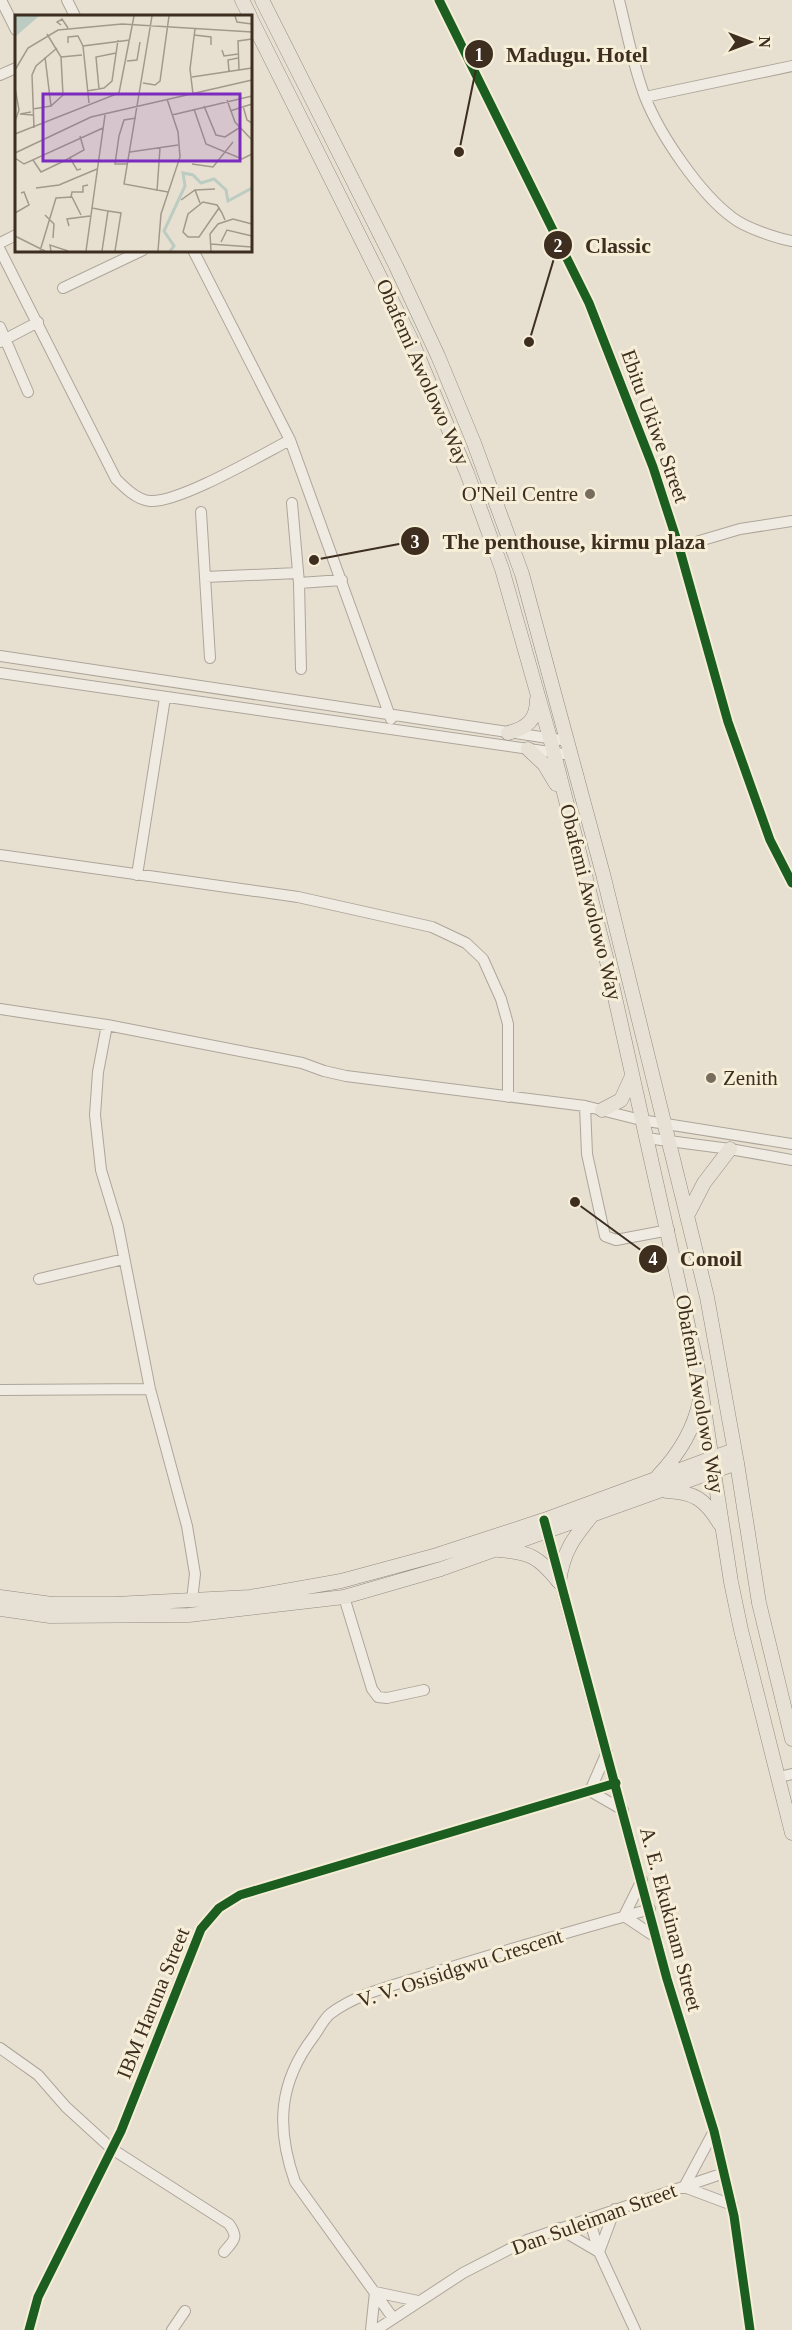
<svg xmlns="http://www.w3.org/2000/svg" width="792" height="2330" viewBox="0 0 792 2330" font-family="Georgia,serif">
<rect width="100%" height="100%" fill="#e7e0d1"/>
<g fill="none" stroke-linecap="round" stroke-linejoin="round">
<!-- minor casing -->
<g stroke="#ada599" stroke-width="12">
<path id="minor" d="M1 0 16 30
M67 0 75 16
M439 0 589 303 653 467 679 547 728 722 770 840 792 883
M619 0C627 32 633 66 645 97 660 135 700 194 733 218 746 228 776 238 792 241
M0 75 16 68
M645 97 792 66
M0 243 16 235
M0 250 116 479C125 488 137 500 150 501 179 503 261 455 290 440
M193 250 290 440 391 719
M63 288 143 250
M0 327 28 392
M0 342 38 322
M292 503 299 583 301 669
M201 512 210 658
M679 547 740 529 792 521
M205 577 298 573
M299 583 342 580
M0 656 568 741
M0 673 571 755
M0 855 298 897 432 927 466 943 483 959 501 999 508 1024V1097
M137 875 165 698
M0 1009 107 1025 302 1063 324 1071 346 1076 585 1106 641 1120 792 1144
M107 1025 98 1072 95 1115 101 1170 118 1226 150 1389 187 1526 195 1574 192 1600
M585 1106 587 1154 605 1236 616 1240 669 1230
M646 1138 730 1149 792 1160
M39 1279 124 1259
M0 1390 150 1389
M545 1526 667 1979 714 2131 734 2216 750 2330
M344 1597 372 1689 378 1697 387 1698 424 1690
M607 1752 590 1791 623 1810
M779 1777 792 1774
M642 1880 624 1916 657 1938
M0 2048 38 2075 66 2107 112 2149 229 2224C239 2238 234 2240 224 2252
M714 2131 684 2187 732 2205
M589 2218 599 2252 635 2330
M558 2228 599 2252 615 2209
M393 2318 295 2182C276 2128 278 2083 314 2036 319 2029 324 2019 330 2014 356 1994 392 1986 423 1976 498 1952 574 1931 650 1909
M29 2330 38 2297 121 2131 201 1929 219 1908 240 1895 616 1783
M172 2330 185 2311
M371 2330 375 2292 418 2301
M376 2330 463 2273 527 2240 724 2173"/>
</g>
<!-- major casing -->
<g stroke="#928b80" stroke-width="15">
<path id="major" d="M242 0 250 16
M262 0 396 266 438 356 474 443 522 574 603 874 707 1297 737 1463 759 1603 792 1739
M250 17 410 337 467 473 502 569 550 738 606 957 698 1370 731 1582 741 1630 792 1833
M508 733C527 728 537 720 537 699
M528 749 544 764 556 784
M602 1110 621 1100 632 1076
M687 1216 704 1183 730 1149
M658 1476C679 1454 694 1430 700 1400
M666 1491C694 1492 705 1499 720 1524
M498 1550C530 1552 539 1557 559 1582
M559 1582C563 1551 574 1537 594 1513
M0 1597 52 1604H115L250 1597 341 1581 437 1555 544 1520 734 1450
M0 1609 50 1616 189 1615 344 1597 441 1569 737 1463"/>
</g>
<!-- minor -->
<use href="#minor" stroke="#efebe3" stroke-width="10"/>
<!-- major -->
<use href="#major" stroke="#e6e1d4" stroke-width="14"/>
<!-- cycleway casing -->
<g stroke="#f7eed8" stroke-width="13">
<path id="cycleway" d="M439 0 589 303 653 467 679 547 728 722 770 840 792 883
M544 1520 667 1979 714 2131 734 2216 750 2330
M29 2330 38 2297 121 2131 201 1929 219 1908 240 1895 616 1783"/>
</g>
<!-- cycleway -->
<use href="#cycleway" stroke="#1b5e20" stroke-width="9"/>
</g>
<!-- markers -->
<g fill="#786c5e" stroke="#f7eed8" stroke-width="2">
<circle cx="590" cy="494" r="6"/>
<circle cx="711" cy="1078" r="6"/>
</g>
<g text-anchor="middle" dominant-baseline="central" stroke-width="6" stroke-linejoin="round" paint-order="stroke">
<!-- street labels -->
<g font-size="21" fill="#3d2e20" stroke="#f7eed8">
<text transform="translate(423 372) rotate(66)">Obafemi Awolowo Way</text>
<text transform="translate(655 426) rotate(70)">Ebitu Ukiwe Street</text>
<text transform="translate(591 902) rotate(76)">Obafemi Awolowo Way</text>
<text transform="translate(700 1394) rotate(80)">Obafemi Awolowo Way</text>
<text transform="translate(671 1919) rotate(75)">A. E. Ekukinam Street</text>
<text transform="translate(460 1968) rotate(-18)">V. V. Osisidgwu Crescent</text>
<text transform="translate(153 2003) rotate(-68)">IBM Haruna Street</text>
<text transform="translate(594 2219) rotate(-20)">Dan Suleiman Street</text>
</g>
<!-- poi labels -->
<g font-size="21" fill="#3d2e20" stroke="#f7eed8" text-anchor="end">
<text x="578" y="494">O'Neil Centre</text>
<text x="723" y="1078" text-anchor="start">Zenith</text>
</g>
</g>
<!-- overview -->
<g transform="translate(15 15)">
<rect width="237" height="237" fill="#e7e0d1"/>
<path d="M0 1H24L0 22Z" fill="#bcccc2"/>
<path fill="none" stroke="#bcccc2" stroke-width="3" d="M155 236 159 231 149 216 170 171 168 158 178 160 186 168 199 164 211 175 213 186 237 173"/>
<path fill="none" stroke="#a3998a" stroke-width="1.5" d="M137 1 109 169 153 177M220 1 222 7 237 9M46 10 42 7 47 4 53 13M179 20 196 22V30M53 28V22L63 21 68 31M207 35 209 41 223 39M30 42 36 91M46 42 67 40M112 46 122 45 125 27M0 55 13 33 43 15 107 9 237 17M224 55 223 26 237 24M214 56 213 45 223 43M177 62 237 53M128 68 140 70 145 66 154 1M0 73 4 95 0 106M84 74 81 42 101 38M72 76 89 73 97 66 103 25M178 79 175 54 180 14M212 85 220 107 237 125M74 88 68 31 115 25M189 91 201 120 210 122 224 113M228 91 232 105 237 108M18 94 36 91 48 80 46 42 32 19M179 94 191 129 227 144 237 139M215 96 237 89M16 97 5 99 18 100M157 100 237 81M19 113 17 60 21 51 42 33M0 119 104 78 119 1M115 137 163 130M0 138 76 102 237 65M0 143 9 149 88 113M55 143 62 155 66 154M18 145 26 157 49 146 69 135 65 121M113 149H100L104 121 109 105 121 103M177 149 198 152 218 127M21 173 44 170 82 154M180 175 200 174M142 176 145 133M56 182 57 177H68V171L73 170M166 185 180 175 185 188M77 193 93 196 87 236M204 193 184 222H173L168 217 173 199 188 187 202 190 204 193 207 198 210 205M93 196 106 198 100 236M0 198 14 190 9 177 6 178M30 200 39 209 38 223M54 211 52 204 75 201M0 221 30 236M206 227 212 215 237 221M195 229 237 232M25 236 41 183 57 182 66 200M36 236 35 230 53 236M71 236 90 100M143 236 146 199 165 142 163 117 152 84M196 236 195 219 203 209 218 204 237 209"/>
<path fill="#7b2cbf" fill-opacity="0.15" stroke="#7b2cbf" stroke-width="3" d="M28 79H225V146H28Z"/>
<rect width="237" height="237" fill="none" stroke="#3d2e20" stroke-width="3"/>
</g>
<!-- callouts -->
<path fill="none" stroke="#3d2e20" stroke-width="2" d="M459 152L479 54M529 342L558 245M314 560L415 541M575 1202L653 1259"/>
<g fill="#3d2e20" stroke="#f7eed8" stroke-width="2">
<circle cx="459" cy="152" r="6"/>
<circle cx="529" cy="342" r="6"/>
<circle cx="314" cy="560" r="6"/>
<circle cx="575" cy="1202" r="6"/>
<circle cx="479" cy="54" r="15"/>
<circle cx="558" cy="245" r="15"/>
<circle cx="415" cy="541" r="15"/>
<circle cx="653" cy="1259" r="15"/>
</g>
<g font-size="18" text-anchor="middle" font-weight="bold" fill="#fff">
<text x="479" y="61">1</text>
<text x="558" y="252">2</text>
<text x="415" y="548">3</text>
<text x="653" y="1265">4</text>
</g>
<g font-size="22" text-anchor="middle" font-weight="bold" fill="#3d2e20" stroke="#f7eed8" stroke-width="6" stroke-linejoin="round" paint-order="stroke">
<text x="577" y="62">Madugu. Hotel</text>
<text x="618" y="253">Classic</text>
<text x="574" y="549">The penthouse, kirmu plaza</text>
<text x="711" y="1266">Conoil</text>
</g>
<!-- north arrow -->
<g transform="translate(750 42) rotate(90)" stroke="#f7eed8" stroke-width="4.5" paint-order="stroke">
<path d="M0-4.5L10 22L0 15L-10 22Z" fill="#3d2e20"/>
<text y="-9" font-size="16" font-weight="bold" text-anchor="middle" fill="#3d2e20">N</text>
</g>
</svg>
